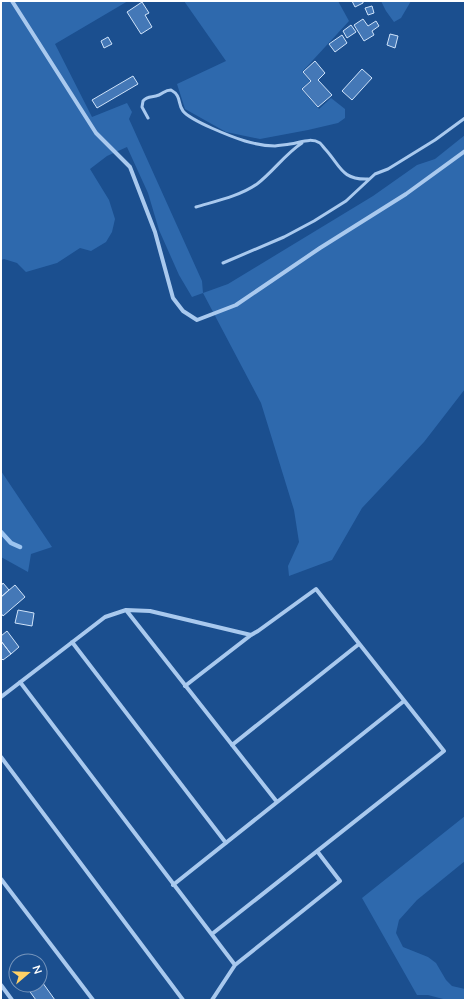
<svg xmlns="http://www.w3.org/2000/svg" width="466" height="1001" viewBox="0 0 466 1001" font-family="Mulish,sans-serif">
<rect width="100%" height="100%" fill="#1b4f8f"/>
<!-- green -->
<path fill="#2e69ad" d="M1 1H128L55 44 92 117 127 103 132 112 129 119 202 281 203 293 228 284 373 196 417 165 435 159 465 135V389L424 442 362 508 332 560 289 576 288 566 299 542 294 510 261 403 203 293 192 297 179 275 159 230 148 193 127 147 107 156 90 169 109 200 115 219 112 232 106 242 91 251 80 248 57 263 26 272 17 263 4 259 1 260Z
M184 1H338L349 21 302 72 310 81 301 89 319 109 331 98 345 109V118L338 123 308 130 260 139 226 132 185 109 177 84 226 61Z
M381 1H411L401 18 394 22 386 11Z
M1 471 52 547 31 554 28 572 1 557Z
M465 816V861L417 900 399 920 396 933 403 947 428 957 436 963 446 980 452 986 465 989V1000H447L428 995H417L362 898Z"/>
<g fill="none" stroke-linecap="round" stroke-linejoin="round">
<!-- stream -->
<path stroke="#9cc4f0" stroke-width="4.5" d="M1 532 11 543 20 547"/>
</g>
<!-- building -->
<path fill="#4478b7" stroke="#cfe3fa" d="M352 1H363V3L355 7Z
M142 2 149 13 145 15 152 27 141 34 127 12Z
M372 6 374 13 368 15 365 8Z
M363 19 368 26 376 21 379 26 372 31 374 35 364 41 354 25Z
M351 25 356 32 347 38 343 31Z
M390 34 398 36 395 48 387 45Z
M342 35 347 43 335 52 329 44Z
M108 37 112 44 104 48 101 41Z
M315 61 325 73 318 80 332 95 318 107 302 89 311 81 303 72Z
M362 69 372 78 352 100 342 91Z
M133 76 138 84 97 108 92 100Z
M3 583 9 590 1 597V586Z
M15 585 25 597 3 616 1 613V597Z
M18 610 34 613 32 626 15 623Z
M7 631 19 647 11 654 1 641V636Z
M1 641 11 654 3 660 1 658Z
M40 979 55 1000H36L25 985H40Z"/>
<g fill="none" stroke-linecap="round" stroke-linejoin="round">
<!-- service -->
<path stroke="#a9c9ee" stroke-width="3" d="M148 118 142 107 143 101C148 95 152 98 159 95 164 93 165 90 171 90 182 96 177 103 183 111 191 121 232 137 245 141 255 144 266 146 275 146 280 145 286 145 290 144 300 143 310 137 320 143 322 145 324 148 326 150 341 167 342 180 368 179
M196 207C216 201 240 196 257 184 273 172 285 154 302 143
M223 263 284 237 314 221 346 201 375 174 388 169 435 140 465 118"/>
<!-- minor -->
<path stroke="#a9c9ee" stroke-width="4" d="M12 1 96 133 130 167 155 232 173 298 183 311 197 320 236 305 320 248 406 194 465 151
M126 610 277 802
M72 642 226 843
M20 682 235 965
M185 686 251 635 258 631 316 589 444 751 212 934
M1 697 105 617 126 610 150 611 251 635
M232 745 359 644
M1 757 183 1000
M1 879 93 1000
M173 885 404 701
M1 985 12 1000
M212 1000 235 965 340 881 317 851"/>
</g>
<!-- border -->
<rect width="466" height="1001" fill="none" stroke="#ffffff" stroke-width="4"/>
<!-- north arrow -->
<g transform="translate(28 973) rotate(71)"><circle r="19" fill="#1b4f8f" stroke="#7695bc"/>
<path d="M0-3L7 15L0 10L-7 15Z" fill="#ffd166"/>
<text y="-6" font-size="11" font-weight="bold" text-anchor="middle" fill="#ffffff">N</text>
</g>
</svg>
